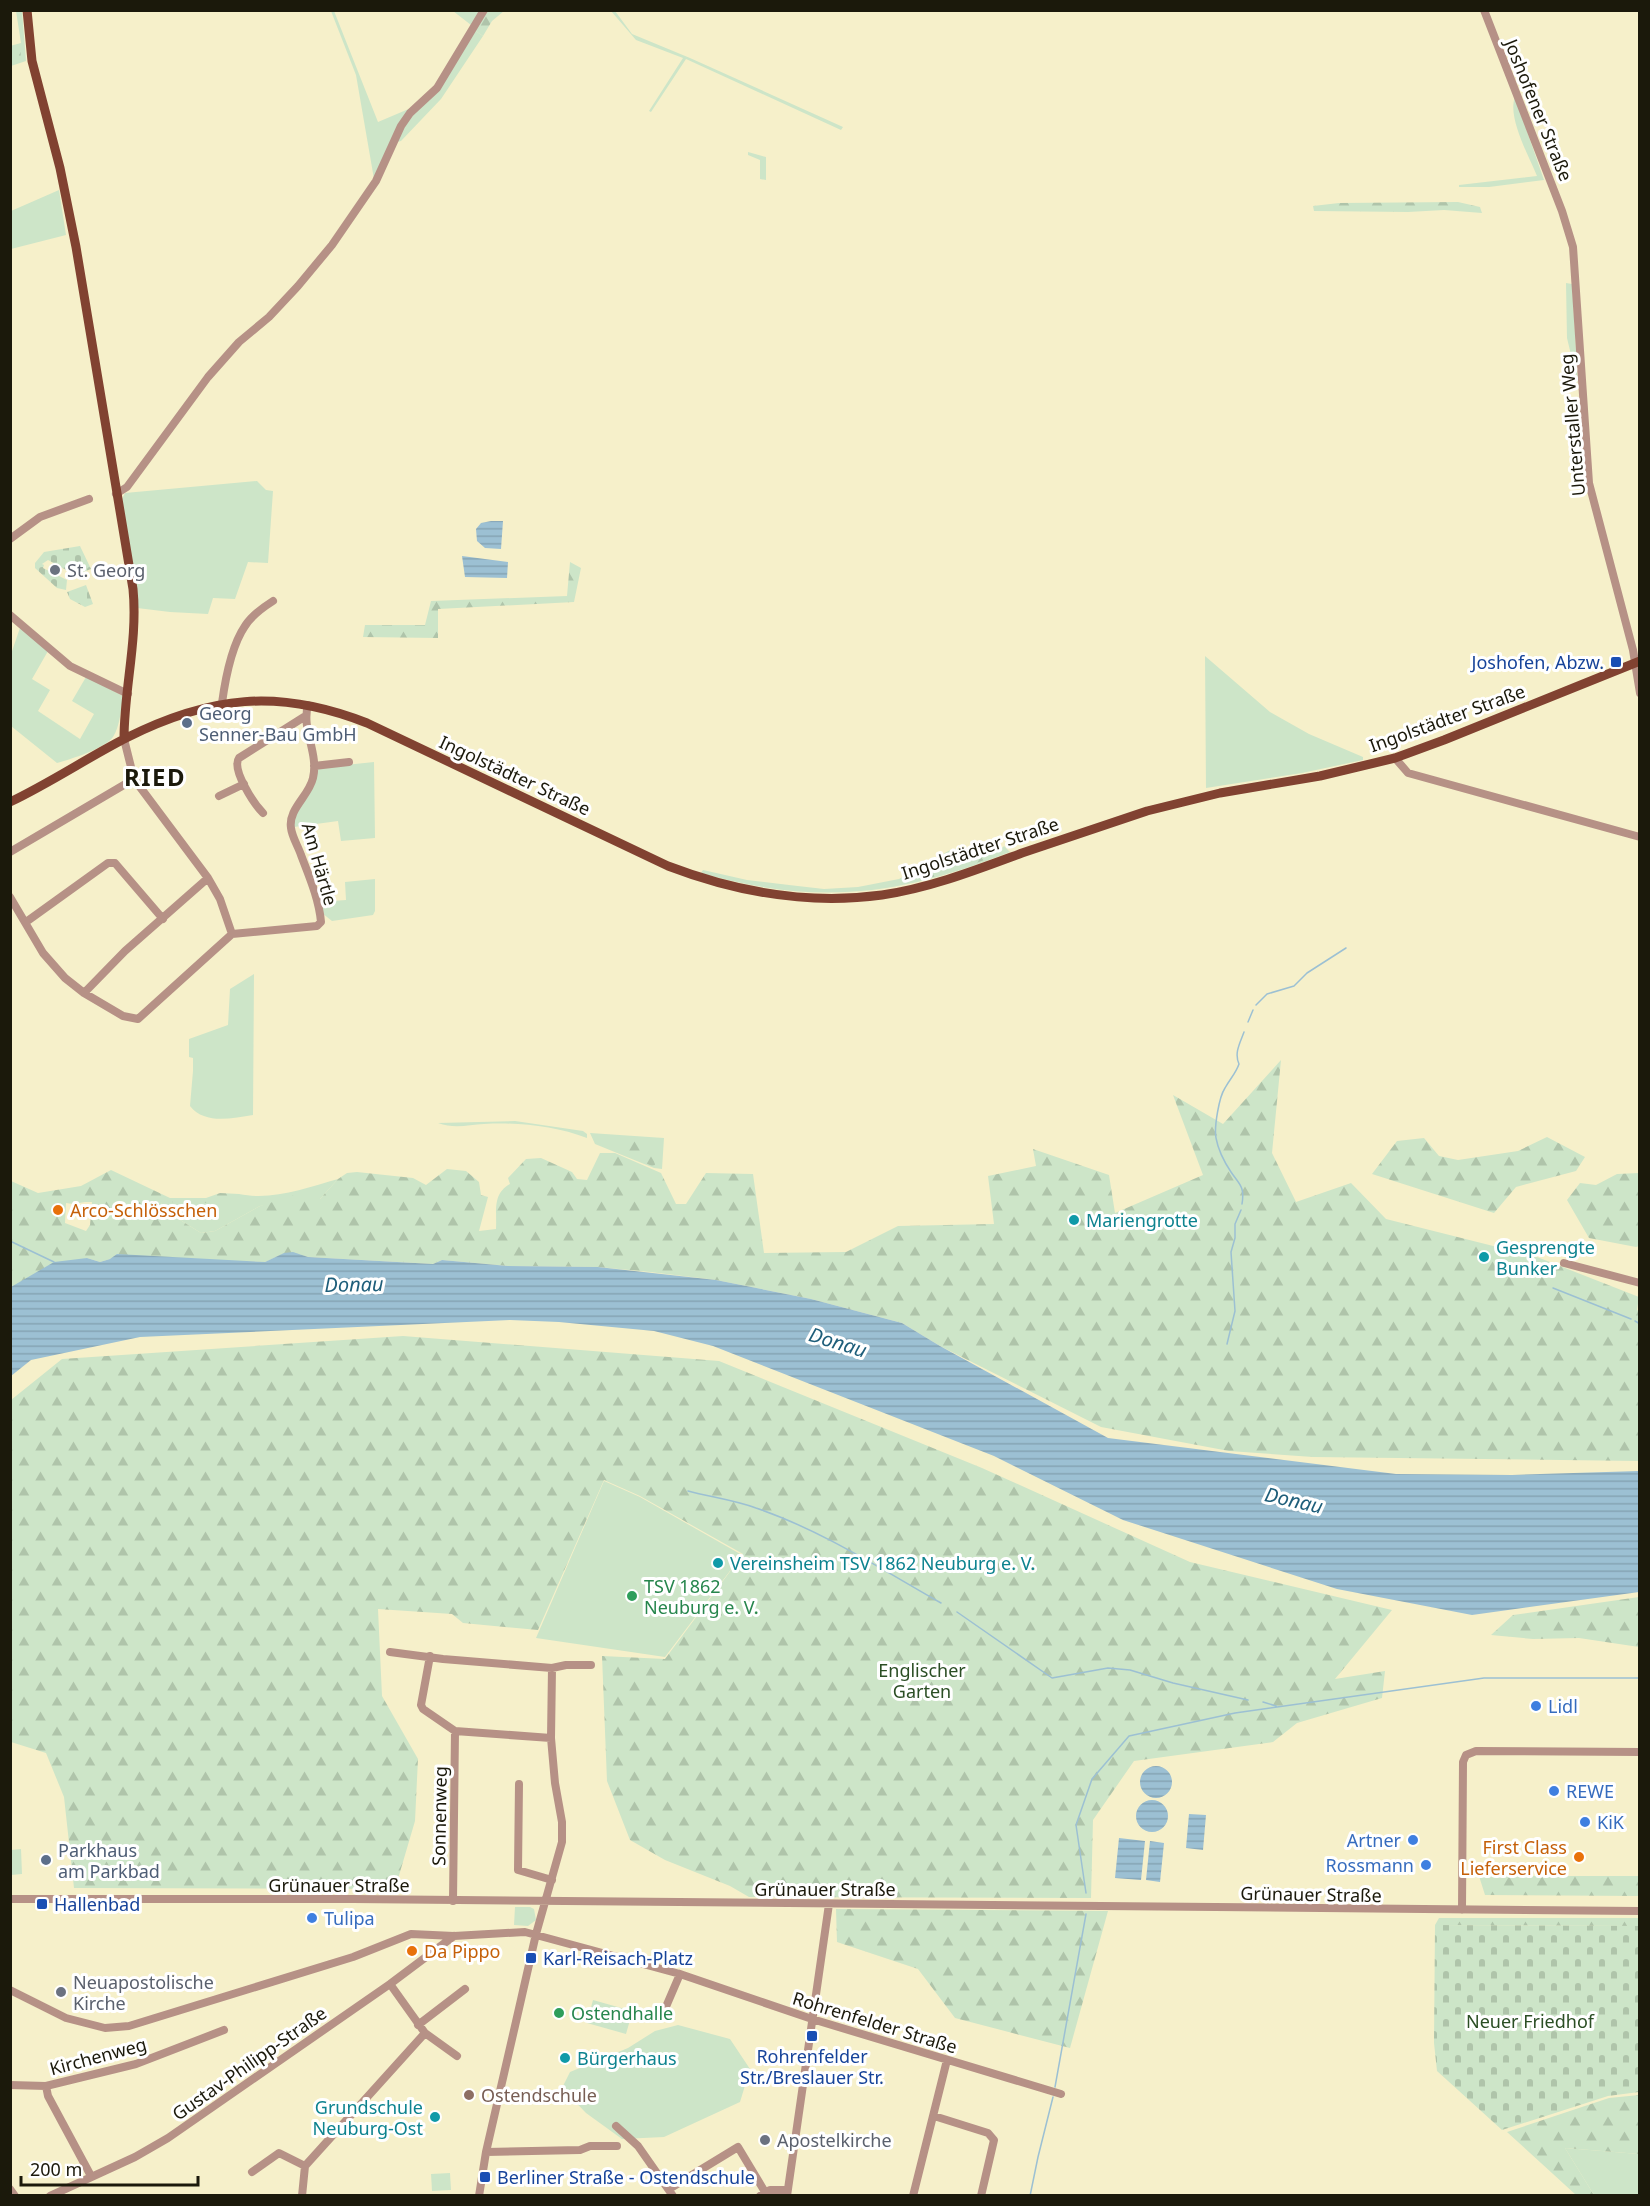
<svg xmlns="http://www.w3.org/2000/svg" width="1650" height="2206" viewBox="0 0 1650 2206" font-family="'Noto Sans',sans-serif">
<defs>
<pattern id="forest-firs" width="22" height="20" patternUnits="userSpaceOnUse" patternTransform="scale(1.5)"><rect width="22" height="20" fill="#cde5c8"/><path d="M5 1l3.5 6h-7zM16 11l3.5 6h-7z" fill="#afc4aa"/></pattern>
<pattern id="cemetery-stones" width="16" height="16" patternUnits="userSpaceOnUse" patternTransform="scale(1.5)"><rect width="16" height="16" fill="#cde5c8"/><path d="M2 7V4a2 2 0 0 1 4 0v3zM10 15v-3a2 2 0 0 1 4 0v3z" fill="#afc4aa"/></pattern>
<pattern id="water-rules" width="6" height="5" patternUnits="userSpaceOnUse" patternTransform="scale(1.5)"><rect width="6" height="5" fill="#9cc0d3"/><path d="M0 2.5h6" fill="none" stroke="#86a4b4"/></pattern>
</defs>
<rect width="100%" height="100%" fill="#f6f0ca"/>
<!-- green -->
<path fill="#cde5c8" d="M16 11H22L26 61 11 66 10 46 21 43Z
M331 11H334L378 122 411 108 374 179 356 75Z
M611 11H615L632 34 690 58 843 127 841 130 686 59 651 112 649 111 683 58 636 40Z
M474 30 483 36 441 99 401 141 397 142 404 122 423 103Z
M1515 97 1544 180 1489 187H1459V185L1537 176C1529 156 1507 117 1515 97Z
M748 152 766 157V180L760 179V160L748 155Z
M59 190 66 235 11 249V211Z
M1566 283 1572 284 1578 384 1567 338Z
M257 481 266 490 273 491 268 563 248 562 235 599 213 598 208 614 170 612 137 608 122 499 125 493Z
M21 625 48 651 32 679 50 690 38 711 80 739 94 714 72 701 86 677 123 696C121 708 120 727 113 737 104 749 71 759 57 763L11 726 10 657Z
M1205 656 1270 712 1309 734 1363 757V760L1302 773 1206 788Z
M374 762 375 838 341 841 338 821 294 827V817L317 768Z
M1004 846 1010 852C899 896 817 906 701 873L703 870 747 880 789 885 824 889 858 887 899 879 952 849 990 848 1000 850Z
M375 879V911L373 915 332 921 322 913 319 902 346 900 345 882Z
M254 974 253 1115C232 1118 205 1125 190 1106L193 1071V1058L189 1057V1039L228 1025 230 989Z
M515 1121 583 1131 587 1134V1138C555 1126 518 1122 484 1124 468 1125 454 1129 438 1123Z
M590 1133 664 1138 662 1169 654 1168 595 1144Z
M338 1179 320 1199 260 1206 215 1231 201 1233 161 1208 162 1202 239 1198V1194C272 1201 306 1188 338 1179Z
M604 1481 640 1497 742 1555 665 1657 536 1638Z
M21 1849 22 1874 11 1875V1850Z
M515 1907H530L534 1909 536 1920 528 1926 514 1925Z
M593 2000 639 2013 637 2021 630 2020 626 2034 587 2023Z
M678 2025 730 2039 750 2069 740 2102 664 2137 622 2139 586 2113 562 2088 570 2072 628 2048 655 2031Z
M1565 2148 1639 2154V2195H1594Z
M450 2173 451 2190 432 2191 431 2174Z"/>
<!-- forest -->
<path fill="url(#forest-firs)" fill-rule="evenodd" d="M453 11H481L471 25Z
M488 11H504L492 21 483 36 474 30 482 16Z
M20 44 21 59 11 63V47Z
M1458 202 1480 207 1482 213 1444 210 1408 212 1314 211 1313 206 1339 203Z
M570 562 581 568 574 602 438 609V638L363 637 365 625H425L431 601 567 596Z
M953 850H989L1000 854 958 870 922 880 915 874Z
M1281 1060 1272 1153 1296 1202 1351 1183 1386 1219 1537 1257 1639 1297 1637 1310 1640 1312 1639 1461 1313 1457 1229 1451 1101 1427 940 1346 902 1323 811 1299 716 1280 650 1272 598 1267 508 1266 442 1260 433 1264 308 1257C288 1250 284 1253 265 1262L110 1259 100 1262 87 1258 11 1287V1181L38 1193 81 1186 111 1170 170 1198H206L220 1193 239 1194V1198L226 1203 162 1202 161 1208 201 1233 215 1231 260 1206 298 1194 320 1199 338 1179 347 1173 357 1172 413 1178 426 1185 447 1169 466 1171 479 1182 481 1195 488 1197 479 1231 496 1229C497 1211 492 1194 510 1184L508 1178 526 1159 541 1158 572 1172 577 1179 587 1180 600 1153H615L661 1173 676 1204H686L706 1173 753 1174 764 1253 846 1252 898 1226 994 1224 988 1176 1036 1166 1033 1149 1109 1175 1115 1213 1203 1175 1173 1095 1223 1124ZM85 1202H92L90 1225 86 1231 65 1223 66 1203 73 1204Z
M631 1137 657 1140 653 1153 655 1165 652 1166 613 1148 614 1139Z
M1547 1137 1585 1157 1576 1171 1516 1187 1494 1213 1372 1174 1397 1141 1424 1138 1439 1156 1458 1160 1518 1151Z
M1639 1173V1246L1636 1247 1589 1238 1567 1200 1580 1183 1596 1185 1617 1174Z
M403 1336 719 1361 982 1468 1190 1562 1392 1610 1335 1679 1385 1671 1382 1698 1297 1723 1273 1742 1134 1761 1093 1820 1091 1898 749 1897 730 1886 665 1860 630 1840 607 1781 602 1656 665 1659 743 1554 640 1496 604 1480 538 1630 463 1623 452 1614 378 1609 382 1696 418 1759 415 1821 395 1889 74 1888 64 1797 46 1753 11 1742V1400L62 1359Z
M1639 1597V1647L1579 1638 1533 1639 1491 1635 1513 1615Z
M1479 1876H1639V1896L1485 1895Z
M836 1909 1108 1911 1070 2048 955 2018 918 1969 837 1942Z
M1439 1918H1640L1639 1926 1435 1925Z
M1639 2095V2154L1565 2148 1594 2195H1576L1507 2132 1609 2098Z"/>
<!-- cemetery -->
<path fill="url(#cemetery-stones)" d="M80 546 91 569 75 575 48 560 42 564 44 565 43 568 67 580 66 590 57 588 35 568V563L44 552Z
M86 585 93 604 85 607 70 599 67 592Z
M1435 1925 1639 1926V2092L1608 2096 1502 2130 1437 2071 1434 2043Z"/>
<!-- water -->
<path fill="url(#water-rules)" d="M491 521H503L501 549 485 548 477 541 476 529 481 523Z
M462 556 508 562 507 578 465 577Z
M293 1252 308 1257 433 1264 442 1260 508 1266 598 1267 716 1280 811 1299 902 1323 940 1346 1108 1438 1396 1474 1512 1475 1639 1471V1592L1472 1615 1337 1589 1123 1520 994 1456 713 1346 654 1331 559 1322 510 1320 140 1337 31 1360 11 1376V1287L54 1262 87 1258 100 1262 110 1259 117 1254 265 1262 284 1253Z
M1140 1782a16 16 0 1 1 32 0a16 16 0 1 1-32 0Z
M1136 1816a16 16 0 1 1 32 0a16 16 0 1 1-32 0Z
M1189 1814 1206 1815 1203 1850 1186 1848Z
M1119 1838 1145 1841 1141 1880 1115 1878Z
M1150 1841 1164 1843 1160 1882 1146 1880Z"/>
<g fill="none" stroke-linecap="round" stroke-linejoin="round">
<!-- stream -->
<path stroke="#9cc0d3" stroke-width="1.5" d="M1256 1005 1267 994 1294 986 1307 973 1346 948
M1248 1022 1253 1010
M1242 1204C1245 1186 1239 1184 1231 1172 1225 1163 1218 1149 1216 1138 1214 1127 1219 1097 1225 1088 1230 1079 1236 1073 1239 1064 1234 1053 1240 1043 1244 1032
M10 1241 54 1262
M1553 1288 1631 1319
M1635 1321 1640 1324
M1227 1344 1235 1311 1231 1252 1235 1238V1224L1241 1210
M688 1491C710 1497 734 1500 756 1508 821 1530 881 1569 941 1603
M957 1612 1052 1678 1108 1668 1130 1670 1173 1683 1248 1700
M1263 1702 1276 1706
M1086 1893 1076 1825 1092 1779 1129 1736 1235 1713 1484 1678H1640
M1055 2087 1086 1914
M1030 2196 1038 2157 1053 2097"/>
<!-- minor -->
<path stroke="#b69186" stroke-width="8" d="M1484 10 1562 211 1573 247 1589 483 1633 650 1640 693
M116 494 127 487 208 377 239 342 269 317 298 286 332 245 376 181 401 126 410 113 437 88 484 10
M10 539 40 517 89 499
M10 615 70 666 128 694
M222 703C225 681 232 645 245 626 252 615 262 608 273 601
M124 739 134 779 208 878 220 899 232 934
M1395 758 1408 773 1640 837
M314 766 349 762
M219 796 244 784
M263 813C254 804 231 769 239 758L304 717
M10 852 134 779
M10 897 43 953 65 978 84 993 123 1016 138 1019 232 934
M26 922 108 863H115L163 919
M232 934 317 926 321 922C319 899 309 876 301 855 298 846 292 837 291 828 288 809 309 796 313 778 319 753 301 729 308 705
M84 993 125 951 208 878
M1564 1263 1640 1283
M390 1652 443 1659 552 1668 566 1665H591
M430 1656 421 1705 423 1709 455 1731 551 1738
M519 1784 518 1870 552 1880
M10 1899H353L1640 1911
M453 1901 455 1731
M1462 1910 1463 1762 1466 1755 1476 1751 1640 1752
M390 1984 425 2033 457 2056
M10 1990 66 2018 105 2028 129 2026 353 1957 411 1934 454 1936 525 1932 680 1974 812 2019 1061 2094
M665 2009 680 1974
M418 2025 465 1989
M10 2085 46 2086 136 2064 224 2030
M46 2086 48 2096 91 2176
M934 2116 988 2133 994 2140 981 2196
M616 2126 638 2146 673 2196
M486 2152 580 2150 590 2146H617
M305 2166 425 2033
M252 2172 279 2153 305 2166 302 2196
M10 2189 15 2196
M669 2189 738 2147 765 2192
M50 2196 135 2157 168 2138 390 1984 454 1936
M479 2196 486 2152 515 2026 536 1934 562 1842V1822L555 1783 551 1738 552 1668
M760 2196 770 2190H787
M787 2196 829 1904
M913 2196 947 2060"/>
<!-- major -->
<path stroke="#814231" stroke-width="9" d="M27 10 32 61 60 168 76 247 133 589C138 640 124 689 124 739
M10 802C50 783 87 758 126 738 210 696 278 688 367 723L668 866C736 892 809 905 882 895 930 888 976 870 1022 853 1063 839 1105 825 1147 811L1220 793 1320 776 1395 758 1444 740 1640 661"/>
</g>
<!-- markers -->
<g fill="#6b7280" stroke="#fff" stroke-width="2">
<circle cx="55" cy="570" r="6"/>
<circle cx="61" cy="1992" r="6"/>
<circle cx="765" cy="2140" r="6"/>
</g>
<g fill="#1a4fb4" stroke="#fff" stroke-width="2">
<rect x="1610" y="656" width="12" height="12" rx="3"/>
<rect x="36" y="1898" width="12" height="12" rx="3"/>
<rect x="525" y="1952" width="12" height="12" rx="3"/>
<rect x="806" y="2030" width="12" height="12" rx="3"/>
<rect x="479" y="2171" width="12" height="12" rx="3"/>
</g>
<g fill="#5c6f8a" stroke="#fff" stroke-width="2">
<circle cx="187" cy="723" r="6"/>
<circle cx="46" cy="1860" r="6"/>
</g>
<g fill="#e8710a" stroke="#fff" stroke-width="2">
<circle cx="58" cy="1210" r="6"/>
<circle cx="1579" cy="1857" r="6"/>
<circle cx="412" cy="1951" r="6"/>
</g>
<g fill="#0f9aa8" stroke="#fff" stroke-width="2">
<circle cx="1074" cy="1220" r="6"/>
<circle cx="1484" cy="1257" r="6"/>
<circle cx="718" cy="1563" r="6"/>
<circle cx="565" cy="2058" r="6"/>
<circle cx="435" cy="2117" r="6"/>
</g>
<g fill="#2e9e5b" stroke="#fff" stroke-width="2">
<circle cx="632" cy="1596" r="6"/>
<circle cx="559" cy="2013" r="6"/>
</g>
<g fill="#3f7fe0" stroke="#fff" stroke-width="2">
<circle cx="1536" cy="1706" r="6"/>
<circle cx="1554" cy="1791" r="6"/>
<circle cx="1585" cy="1822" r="6"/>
<circle cx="1413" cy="1840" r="6"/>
<circle cx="1426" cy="1865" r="6"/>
<circle cx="312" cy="1918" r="6"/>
</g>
<circle fill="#8d6e63" stroke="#fff" stroke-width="2" cx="469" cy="2095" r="6"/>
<g text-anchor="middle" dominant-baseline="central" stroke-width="6" stroke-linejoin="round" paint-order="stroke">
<!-- street labels -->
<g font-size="18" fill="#1b190b" stroke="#fff">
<text transform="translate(1539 110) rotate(68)">Joshofener Straße</text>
<text transform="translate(1572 425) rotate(-95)">Unterstaller Weg</text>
<text transform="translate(1447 718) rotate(-20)">Ingolstädter Straße</text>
<text transform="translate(515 775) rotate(25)">Ingolstädter Straße</text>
<text transform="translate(980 848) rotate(-18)">Ingolstädter Straße</text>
<text transform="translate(320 864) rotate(74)">Am Härtle</text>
<text transform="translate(439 1816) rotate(-89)">Sonnenweg</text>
<text x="339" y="1885">Grünauer Straße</text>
<text x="825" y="1889">Grünauer Straße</text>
<text transform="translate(1311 1894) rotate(1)">Grünauer Straße</text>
<text transform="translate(875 2022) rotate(17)">Rohrenfelder Straße</text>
<text transform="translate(98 2056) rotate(-15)">Kirchenweg</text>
<text transform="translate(249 2063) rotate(-35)">Gustav-Philipp-Straße</text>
</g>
<!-- worship labels -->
<g font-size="18" fill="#5b616d" stroke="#fff" text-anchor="start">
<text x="67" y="570">St. Georg</text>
<text x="73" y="1982">Neuapostolische<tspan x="73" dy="21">Kirche</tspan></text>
<text x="777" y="2140">Apostelkirche</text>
</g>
<!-- transit labels -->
<g font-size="18" fill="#164399" stroke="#fff" text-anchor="start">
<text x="1604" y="662" text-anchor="end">Joshofen, Abzw.</text>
<text x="54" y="1904">Hallenbad</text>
<text x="543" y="1958">Karl-Reisach-Platz</text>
<text x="812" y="2056" text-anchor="middle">Rohrenfelder<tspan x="812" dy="21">Str./Breslauer Str.</tspan></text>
<text x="497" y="2177">Berliner Straße - Ostendschule</text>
</g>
<!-- service labels -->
<g font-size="18" fill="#4e5e75" stroke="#fff" text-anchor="start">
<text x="199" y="713">Georg<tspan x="199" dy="21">Senner-Bau GmbH</tspan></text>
<text x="58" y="1850">Parkhaus<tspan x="58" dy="21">am Parkbad</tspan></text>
</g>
<!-- food labels -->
<g font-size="18" fill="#c56008" stroke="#fff" text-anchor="start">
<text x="70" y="1210">Arco-Schlösschen</text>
<text x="1567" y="1847" text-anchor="end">First Class<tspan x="1567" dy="21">Lieferservice</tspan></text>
<text x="424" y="1951">Da Pippo</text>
</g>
<!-- culture labels -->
<g font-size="18" fill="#0d838f" stroke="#fff" text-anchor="start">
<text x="1086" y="1220">Mariengrotte</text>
<text x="1496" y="1247">Gesprengte<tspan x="1496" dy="21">Bunker</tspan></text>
<text x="730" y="1563">Vereinsheim TSV 1862 Neuburg e. V.</text>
<text x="577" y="2058">Bürgerhaus</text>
<text x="423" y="2107" text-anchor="end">Grundschule<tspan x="423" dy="21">Neuburg-Ost</tspan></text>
</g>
<!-- leisure labels -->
<g font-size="18" fill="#27864d" stroke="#fff" text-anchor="start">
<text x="644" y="1586">TSV 1862<tspan x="644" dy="21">Neuburg e. V.</tspan></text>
<text x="571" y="2013">Ostendhalle</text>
</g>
<!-- park labels -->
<g font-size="18" fill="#2b4e24" stroke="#fff">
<text x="922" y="1670">Englischer<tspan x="922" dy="21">Garten</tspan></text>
<text x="1530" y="2021">Neuer Friedhof</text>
</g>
<!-- shop labels -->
<g font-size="18" fill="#366cbe" stroke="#fff" text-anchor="start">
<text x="1548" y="1706">Lidl</text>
<text x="1566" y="1791">REWE</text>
<text x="1597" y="1822">KiK</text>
<text x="1401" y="1840" text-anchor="end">Artner</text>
<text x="1414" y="1865" text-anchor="end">Rossmann</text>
<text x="324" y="1918">Tulipa</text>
</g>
<!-- education labels -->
<g font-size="18" fill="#785e54" stroke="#fff" text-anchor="start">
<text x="481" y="2095">Ostendschule</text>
</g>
<!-- water labels -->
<g font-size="20" font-style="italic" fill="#1e5e7a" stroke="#fff">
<text transform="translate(354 1284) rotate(-1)">Donau</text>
<text transform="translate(838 1342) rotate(17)">Donau</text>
<text transform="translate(1294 1500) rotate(13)">Donau</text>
</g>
<!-- district labels -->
<g font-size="24" font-weight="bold" letter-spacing="1.5" fill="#1b190b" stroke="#fff">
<text x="155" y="776">RIED</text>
</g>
</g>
<!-- border -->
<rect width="1650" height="2206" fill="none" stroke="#1b190b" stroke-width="24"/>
<!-- scale -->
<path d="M21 2176v9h177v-9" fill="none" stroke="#1b190b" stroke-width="3"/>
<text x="30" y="2176" font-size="18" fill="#1b190b" stroke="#ffffff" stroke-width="4.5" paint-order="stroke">200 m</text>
</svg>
